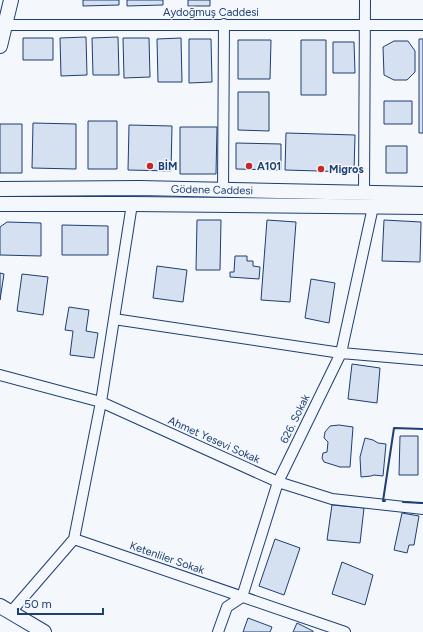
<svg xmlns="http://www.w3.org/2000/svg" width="423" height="632" viewBox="0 0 423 632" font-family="Figtree,sans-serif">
<rect width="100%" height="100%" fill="#f4f7fb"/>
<!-- building -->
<path fill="#d5e0f0" stroke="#1d3f73" d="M83 0H119V5L83 6Z
M127 0H163V5L127 6Z
M188 0H210V6H188Z
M86 37 87 75 61 76 60 38Z
M118 37 119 75H93L92 38Z
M23 38H53V60H23Z
M123 38H149L150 77 124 78Z
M181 38 182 82H158L157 39Z
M189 39H211L212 82 189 83Z
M419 39H423V133H419Z
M238 40H271L270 79H238Z
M301 40H326V95H301Z
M394 41H408L415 51V72L407 80H394L384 75 383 47Z
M333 42H354L355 73H333Z
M238 92H269V131L238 130Z
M384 101H412V124H384Z
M88 121H117V169H88Z
M33 123 76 124V169L32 168Z
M0 124H22V173H0Z
M129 125 172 126 171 171 128 170Z
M180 127H217L216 174H180Z
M286 133 355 135 354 172 285 170Z
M236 143 281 144V170L236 169Z
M386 146H407V173H386Z
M197 220H221L220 270H196Z
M267 220 296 222 290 302 261 300Z
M384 220 421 222 420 262 382 261Z
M7 222 41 223V256L0 255V227Z
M62 225 108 226V255H62Z
M235 256H247V261H253V266L260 267 259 279 230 277V272H234Z
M157 266 187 270 183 302 153 298Z
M0 273 4 274 0 300Z
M22 274 48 277 43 315 17 311Z
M311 279 335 283 329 323 305 318Z
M69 307 89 310 86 331 98 333 94 358 70 355 73 331 65 330Z
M352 364 380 368 377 403 348 399Z
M339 425 353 427 350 467H340L324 462 322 458 323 453 327 452 328 442 324 438 325 432 330 426Z
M400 436H418V475H399Z
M365 438 373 440 378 443 386 444 383 476 374 475 371 476 361 477 360 457Z
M332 505 364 508 360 543 327 540Z
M402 513 419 516 414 545H409L407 553 394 550Z
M275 539 300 548 284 595 259 586Z
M342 562 373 575 365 605 332 594Z
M248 618 272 627 270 632H243Z
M297 623 313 631V632H293Z"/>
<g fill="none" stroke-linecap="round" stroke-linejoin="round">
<!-- street casing -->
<g stroke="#1d3f73" stroke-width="12">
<path id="street" d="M0 23 5 25H423
M223 190 224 24
M364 193 365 0
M114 319 341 353 423 360
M0 375 101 402 278 482 332 499 423 509
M74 539 101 402 132 204
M10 613 74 539 345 632
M218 632 227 607 242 597 278 482 341 353 373 207"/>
</g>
<!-- secondary casing -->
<g stroke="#1d3f73" stroke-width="16">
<g id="secondary">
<path d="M0 46 11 0"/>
<path id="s1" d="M0 189 139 188 423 194"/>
<path d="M0 204H132L423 207"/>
<path d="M0 606 44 632"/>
</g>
</g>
<!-- street -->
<use href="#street" stroke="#f4f7fb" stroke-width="10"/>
<!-- secondary -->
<use href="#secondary" stroke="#f4f7fb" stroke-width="14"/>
<!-- wall -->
<path stroke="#1d3f73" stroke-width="2" d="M385 501H383L394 428 423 429
M403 502 423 503"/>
</g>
<!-- markers -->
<g fill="#c62828" stroke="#f4f7fb" stroke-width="1.5">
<circle cx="150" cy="166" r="4"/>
<circle cx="249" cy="166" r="4"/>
<circle cx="321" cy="169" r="4"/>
</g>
<g text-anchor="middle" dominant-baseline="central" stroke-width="3" stroke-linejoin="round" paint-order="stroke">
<!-- street labels -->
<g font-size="11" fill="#1d3f73" stroke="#f4f7fb">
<text x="211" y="12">Aydoğmuş Caddesi</text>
<text stroke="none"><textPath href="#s1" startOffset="212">Gödene Caddesi</textPath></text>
<text transform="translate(295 419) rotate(-64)">626. Sokak</text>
<text transform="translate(214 440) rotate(24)">Ahmet Yesevi Sokak</text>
<text transform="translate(167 558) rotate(19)">Ketenliler Sokak</text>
</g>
<!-- poi labels -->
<g font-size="11" font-weight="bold" fill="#1d3f73" stroke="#f4f7fb" text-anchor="start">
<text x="158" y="166">BİM</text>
<text x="257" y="166">A101</text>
<text x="329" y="169">Migros</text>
</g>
</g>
<!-- scale -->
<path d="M18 608v6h85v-6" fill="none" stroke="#1d3f73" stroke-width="2"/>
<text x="24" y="608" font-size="12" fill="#1d3f73" stroke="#f4f7fb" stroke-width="3" paint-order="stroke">50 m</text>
</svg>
